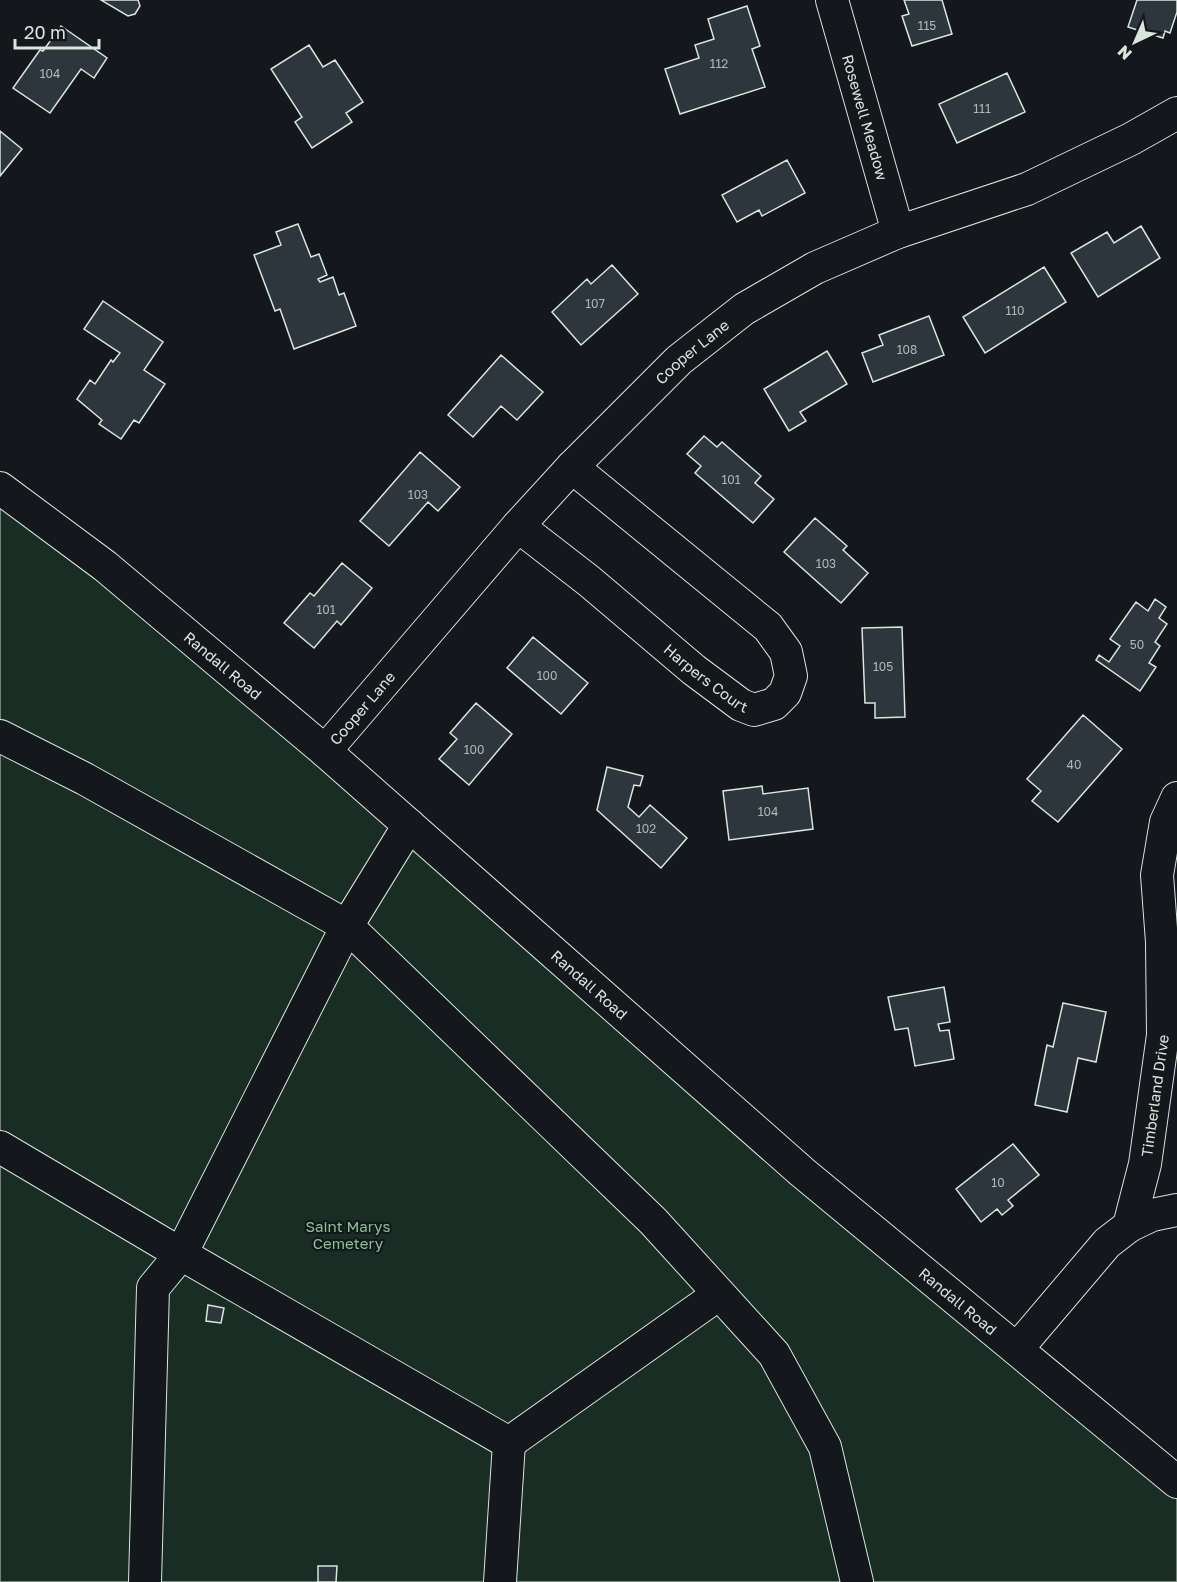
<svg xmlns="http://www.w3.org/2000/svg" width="1177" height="1582" viewBox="0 0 1177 1582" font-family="'Golos Text',sans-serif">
<rect width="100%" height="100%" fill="#14181c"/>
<!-- green -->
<path fill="#1a2d24" stroke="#939e99" stroke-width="1.5" d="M0 488 1177 1482V1582H0Z"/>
<!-- building -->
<path fill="#2c363c" stroke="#d8e6dc" stroke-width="1.5" d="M101 0H138L140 6 135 14 128 16Z
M904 0H942L952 34 912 46 902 16 909 14Z
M1137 0H1177V12L1170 33 1165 31 1163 38 1128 27Z
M747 6 760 46 752 49 765 87 680 114 665 69 699 58 695 45 714 39 708 19Z
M61 26 107 58 94 78 81 69 50 113 13 88 40 50 43 51Z
M309 45 323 67 335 60 363 102 346 113 352 122 312 148 295 122 302 117 271 69Z
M1007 73 1025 112 957 143 939 104Z
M0 131 22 149 0 176Z
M787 160 805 193 762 216 759 210 737 222 722 195Z
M298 224 311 257 319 254 327 275 318 279 320 282 333 277 339 295 344 293 356 326 294 349 280 309 275 311 254 255 281 245 276 232Z
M1141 226 1160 258 1098 297 1071 253 1107 232 1114 243Z
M612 265 638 294 581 345 552 312 587 279 591 284Z
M1044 267 1066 302 985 353 963 317Z
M103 301 163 342 144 370 165 384 139 423 134 420 121 439 99 424 102 420 77 399 90 380 95 384 111 360 113 362 120 353 84 329Z
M929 316 944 355 873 382 862 353 883 345 879 335Z
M827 351 847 384 800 412 806 421 789 431 764 389Z
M501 355 543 392 517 420 501 406 473 437 448 415Z
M704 436 717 447 722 442 761 476 755 483 774 499 753 523 695 473 701 466 687 454Z
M420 452 460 487 438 511 428 502 389 546 360 521Z
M815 518 847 546 843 550 868 573 841 603 784 552Z
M342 563 372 588 341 625 337 621 314 648 284 623 310 593 314 596Z
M1155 599 1166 607 1159 618 1167 624 1155 642 1160 646 1149 663 1156 667 1140 691 1096 660 1099 655 1109 662 1120 646 1110 639 1136 602 1148 611Z
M902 627 905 717 875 718V703H865L862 628Z
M533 637 588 683 561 714 507 668Z
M476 703 512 734 469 785 439 759 457 739 450 733Z
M1083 715 1122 749 1058 822 1032 801 1041 791 1027 779Z
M607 767 643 776 640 786 634 785 628 807 639 817 650 805 687 838 661 868 597 810Z
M762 786 763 794 808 788 813 829 729 840 723 791Z
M944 987 950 1022 938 1024 940 1031 949 1030 954 1059 915 1066 908 1028 895 1030 888 997Z
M1063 1003 1106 1012 1096 1062 1078 1058 1067 1112 1035 1105 1047 1045 1053 1047Z
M1013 1144 1039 1175 1008 1200 1013 1206 1002 1215 997 1209 981 1222 956 1189Z
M208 1305 224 1308 221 1323 206 1321Z
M318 1566H337L336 1582H318Z"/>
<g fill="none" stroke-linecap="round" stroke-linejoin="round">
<!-- minor casing -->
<g stroke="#d8e6dc" stroke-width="34">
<g id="minor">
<path id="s1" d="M832 0 898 232"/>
<path id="s2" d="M0 488 105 566 325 751 802 1172 1177 1482"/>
<path id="s3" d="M518 526 589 581 694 670 741 705 754 710 774 704 785 693 791 676 786 652 768 627 572 467"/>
<path d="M0 736 85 779 347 926 653 1221 774 1354 825 1447 857 1582"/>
<path id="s4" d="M325 751 518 526 572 467 679 360 744 309 815 268 898 232 1027 189 1131 139 1177 113"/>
<path d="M0 1147 181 1254 509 1443 719 1294"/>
<path d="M1129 1226 1152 1215 1177 1210"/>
<path id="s5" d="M1017 1349 1107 1243 1129 1226 1145 1164 1163 1035 1162 942 1157 875 1166 822 1177 798"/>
<path d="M145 1582 153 1288 181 1254 347 926 409 825"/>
<path d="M500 1582 509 1443"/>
</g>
</g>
<!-- minor -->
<use href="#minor" stroke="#14181c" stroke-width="32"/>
</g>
<g text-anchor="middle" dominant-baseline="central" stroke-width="4.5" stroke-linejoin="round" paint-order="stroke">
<!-- number labels -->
<g font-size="12" fill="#adbab4">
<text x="927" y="25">115</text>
<text x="719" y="63">112</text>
<text x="50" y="73">104</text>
<text x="982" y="108">111</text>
<text x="595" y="303">107</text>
<text x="1015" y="310">110</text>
<text x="907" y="349">108</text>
<text x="731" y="479">101</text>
<text x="418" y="494">103</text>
<text x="826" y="563">103</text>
<text x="326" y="609">101</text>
<text x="1137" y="644">50</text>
<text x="883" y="666">105</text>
<text x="547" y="675">100</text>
<text x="474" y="749">100</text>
<text x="1074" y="764">40</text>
<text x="768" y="811">104</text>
<text x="646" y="828">102</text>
<text x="998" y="1182">10</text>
</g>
<!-- street labels -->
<g font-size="15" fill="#d8e6dc" stroke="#14181c">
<text stroke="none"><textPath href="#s1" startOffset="122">Rosewell Meadow</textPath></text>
<text stroke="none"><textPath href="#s4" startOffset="543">Cooper Lane</textPath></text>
<text stroke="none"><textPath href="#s2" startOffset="285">Randall Road</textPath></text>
<text stroke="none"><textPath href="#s3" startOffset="242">Harpers Court</textPath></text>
<text stroke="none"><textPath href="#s4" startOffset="57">Cooper Lane</textPath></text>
<text stroke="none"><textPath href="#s2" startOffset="771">Randall Road</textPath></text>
<text stroke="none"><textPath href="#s5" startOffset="300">Timberland Drive</textPath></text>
<text stroke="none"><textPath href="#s2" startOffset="1257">Randall Road</textPath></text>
</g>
<!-- park labels -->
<g font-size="15" fill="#8ac095" stroke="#14181c">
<text x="348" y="1226">Saint Marys<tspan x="348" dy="17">Cemetery</tspan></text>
</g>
</g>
<!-- north arrow -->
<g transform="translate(1135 42) rotate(224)" stroke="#14181c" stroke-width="4.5" paint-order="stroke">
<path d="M0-4.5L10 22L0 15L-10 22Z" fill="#d8e6dc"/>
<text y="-9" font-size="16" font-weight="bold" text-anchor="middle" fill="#d8e6dc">N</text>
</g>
<!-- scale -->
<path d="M15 39v9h84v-9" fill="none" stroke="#d8e6dc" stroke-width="3"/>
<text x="24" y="39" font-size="18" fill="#d8e6dc" stroke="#14181c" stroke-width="4.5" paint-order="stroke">20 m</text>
</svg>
